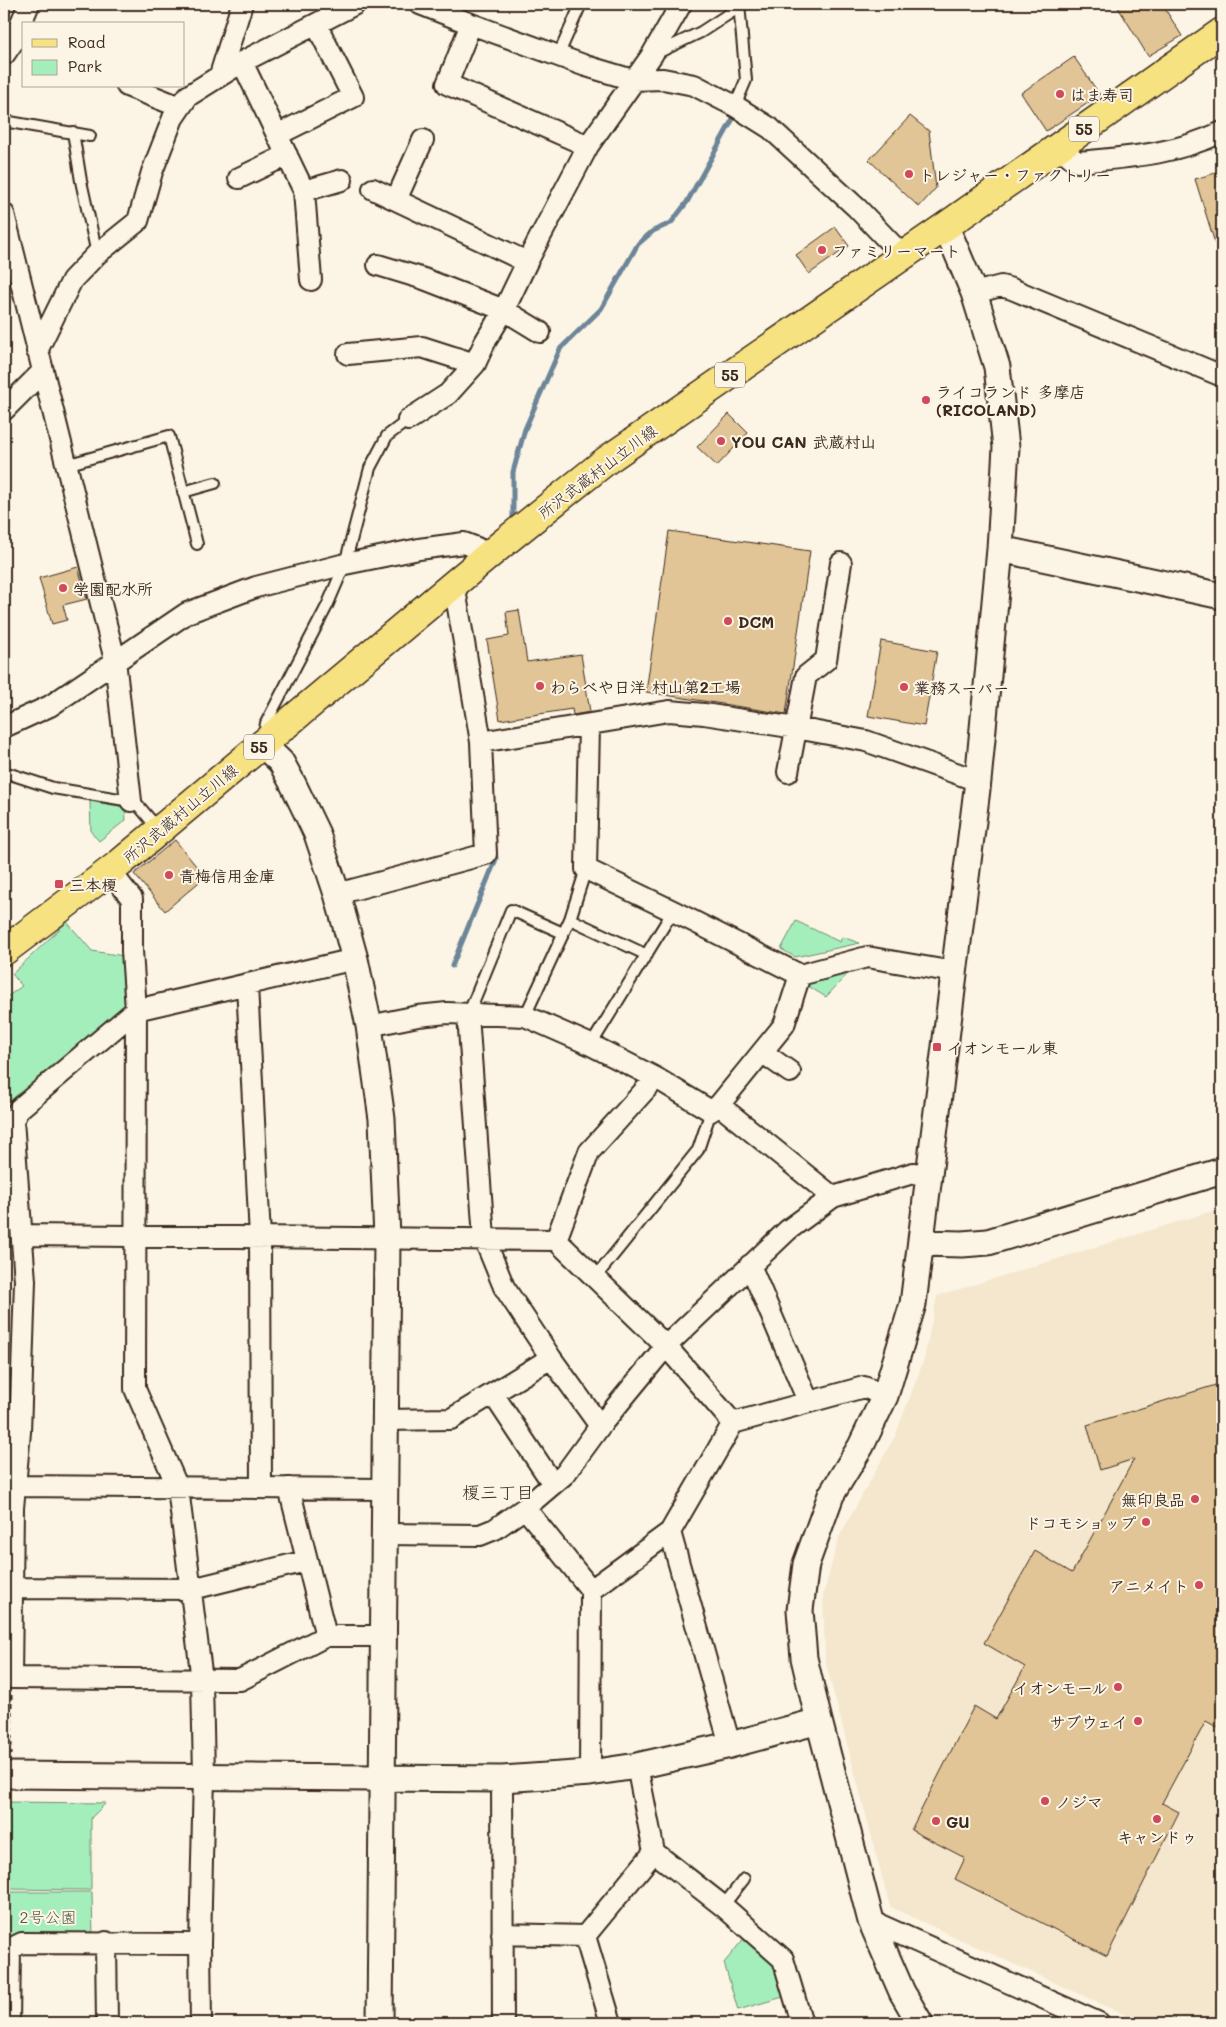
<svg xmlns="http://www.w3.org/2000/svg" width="1226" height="2027" viewBox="0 0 1226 2027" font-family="Mali,'Klee One',sans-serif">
<rect width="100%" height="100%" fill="#fcf5e5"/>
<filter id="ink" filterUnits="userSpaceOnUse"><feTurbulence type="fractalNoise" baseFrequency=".02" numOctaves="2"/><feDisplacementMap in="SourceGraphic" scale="10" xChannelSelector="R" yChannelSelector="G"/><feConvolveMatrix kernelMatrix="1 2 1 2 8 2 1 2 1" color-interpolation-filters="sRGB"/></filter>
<g filter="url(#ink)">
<!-- built -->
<path fill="#f4e7cd" d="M1222 1208V2023H1142L890 1907 825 1660 823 1595 839 1537 896 1434 924 1359 937 1296Z"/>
<!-- green -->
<path fill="#a4eebc" stroke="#708c6d" d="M90 801 125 807 126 820 99 841 91 832Z
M796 921 840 942 842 937 860 943 795 957 781 949Z
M67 922 92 951 124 956 131 1007 4 1114V999L22 986 12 974Z
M854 967 826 997 803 983Z
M4 1802 106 1803 91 1818V1890L4 1889Z
M4 1892H92L93 1939 4 1940Z
M745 1937 774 1962 783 1997 738 2010 724 1963Z"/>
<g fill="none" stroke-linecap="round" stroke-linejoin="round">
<!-- stream -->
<path stroke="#6c8598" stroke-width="5" d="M513 524V472L525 429 560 349 601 309 638 244 653 231 671 223 687 202 735 115
M452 966 496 859 495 850"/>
</g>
<!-- building -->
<path fill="#e2c596" stroke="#3b2a1e" d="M1116 4H1162L1182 36 1148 56Z
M1074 57 1100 95 1046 131 1021 93Z
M910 116 929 131 936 188 919 207 869 160Z
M1222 171V256H1219L1195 179Z
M835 227 849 246 809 274 796 255Z
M729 414 748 433 717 466 697 447Z
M669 531 810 551 786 714 646 692Z
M78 567 87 599 63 605 67 620 52 624 39 578Z
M519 610 527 662 581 654 590 712 573 715 572 709 500 720 487 640 509 636 506 612Z
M881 641 937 651 924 726 868 716Z
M175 840 205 877 165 911 134 874Z
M1222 1383V1730L1206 1721 1162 1803 1179 1812 1107 1956 955 1879 965 1858 911 1830 974 1706 996 1719 1025 1667 984 1643 1035 1551 1072 1573 1134 1459 1100 1470 1087 1425Z"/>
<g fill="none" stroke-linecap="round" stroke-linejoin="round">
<!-- service casing -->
<g stroke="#3b2a1e" stroke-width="14">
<path id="service" d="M655 54 701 32 744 4
M558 56 581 4
M735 106 746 80 739 4
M4 121 90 136
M73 132 81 181 97 254
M66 465 169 436 197 544
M183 492 215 483
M264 736 266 723 327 606 345 564 370 468 387 436 408 420
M4 772 53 788 131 801 138 805 159 830
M570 919 647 955
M468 1015 511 910 563 933
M525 1016 570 919 586 869
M591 1045 673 911
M595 1278 698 1150 711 1111
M723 1906 744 1879"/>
</g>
<!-- minor casing -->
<g stroke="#3b2a1e" stroke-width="24">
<path id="minor" d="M420 4 471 24 586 66 633 80 663 79 694 85 735 106 770 128 857 208 902 255
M471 24 447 84 588 146
M4 55 13 42 29 4
M242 62 304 191 311 280
M220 75 242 4
M127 86 180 107
M277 135 353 97 316 24
M423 140 396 200 527 262
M1059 147 1077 162C1130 157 1173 155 1222 132
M239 178 287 155
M373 189 396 200
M304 191 342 180
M4 214 115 660 131 801
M378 265 424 279 504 310 540 332
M974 293 1001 286 1012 289 1222 376
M37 351 72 280 97 254 138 221 152 172 173 118 188 96 242 62 355 4
M348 354 422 347 475 364
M4 410 42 372
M408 420 448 394 475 364 485 342 504 310 527 262 588 146 652 55 681 4
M589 726 586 869 673 911 800 975 867 957 954 972
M4 727 50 706 187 613 256 587 345 564 419 549 464 543 477 548 485 558
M481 742 669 711 704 714 796 728 866 741 978 781
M788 772 806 676 826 660 841 563
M110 871 132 899V951L136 1010 135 1389 178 1488 202 1680 204 1776 200 1944 201 2023
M337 894 486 854 481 742 454 584
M355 959 136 1010 19 1109 13 1120 25 1281 20 1432 13 1508 11 1678 240 1680 326 1636H382
M247 985 260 1237 261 1488
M468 1015 484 1238 504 1287 551 1358 600 1426
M369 1026 418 1016 447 1013 525 1016 591 1045 656 1078 711 1111 719 1105 833 1197
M762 1052 790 1072
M719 1105 784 1025 800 975
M23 1235 556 1240 666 1346 733 1423 864 1387 885 1396
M556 1240 589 1152 656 1078
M750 1265 808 1401
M493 1394 553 1484
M385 1420 451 1419 551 1358
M15 1486 385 1489
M289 1488 326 1636
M525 1508 591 1590 670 1532 733 1423
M670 1532 730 1745
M384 1534 480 1535 495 1529 525 1508 565 1474 600 1426 666 1346 788 1230 833 1197 913 1173 929 1175
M12 1588 192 1589 306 1561
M637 1766 654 1852 723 1906 783 1959 802 2023
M590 1773 591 1590
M502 1779 503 2023
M871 1921 1099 2023
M502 1934 585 1936
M106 1942 107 2023
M9 2023 10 1949 22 1943 200 1944
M611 2023 585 1936 654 1852"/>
</g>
<!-- tertiary casing -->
<g stroke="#3b2a1e" stroke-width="29">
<path id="tertiary" d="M1000 549 1222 596
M262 744 281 762 293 784 317 834 337 894 355 959 369 1026 382 1119 387 1238 380 2023
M922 1243 962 1244 988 1242 1222 1171
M4 1775 502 1779 590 1773 637 1766 730 1745 819 1721
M920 2023 902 1992 871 1921 819 1721 804 1658 800 1610 806 1564 831 1495 861 1446 885 1396 913 1304 978 781 1000 549 1006 447 997 367 974 293 946 226"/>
</g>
<!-- primary casing -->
<g stroke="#3b2a1e" stroke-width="31">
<path id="primary" d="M4 951 119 864 502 544 607 460 946 226 1222 32"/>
</g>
<!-- path -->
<path stroke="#3b2a1e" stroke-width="3" stroke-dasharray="4 4" stroke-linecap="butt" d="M11 1755V1694"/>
<!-- service -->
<use href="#service" stroke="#fcf5e5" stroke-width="10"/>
<!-- minor -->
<use href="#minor" stroke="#fcf5e5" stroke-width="20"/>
<!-- tertiary -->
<use href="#tertiary" stroke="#fcf5e5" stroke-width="25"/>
<!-- primary -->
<use href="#primary" stroke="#f7e281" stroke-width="28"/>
</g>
</g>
<!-- markers -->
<g fill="#d1495b" stroke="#fcf5e5" stroke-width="2">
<circle cx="1060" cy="94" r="5"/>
<circle cx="909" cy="174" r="5"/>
<circle cx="822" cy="250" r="5"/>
<circle cx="926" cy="400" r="5"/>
<circle cx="721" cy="441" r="5"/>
<circle cx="63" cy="588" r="5"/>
<circle cx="728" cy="621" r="5"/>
<circle cx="540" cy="686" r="5"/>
<circle cx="904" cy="687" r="5"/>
<circle cx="169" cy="875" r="5"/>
<rect x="54" y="879" width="10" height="10" rx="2.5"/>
<rect x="932" y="1042" width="10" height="10" rx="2.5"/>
<circle cx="1195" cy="1499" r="5"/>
<circle cx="1146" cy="1522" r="5"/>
<circle cx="1199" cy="1585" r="5"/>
<circle cx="1118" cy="1687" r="5"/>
<circle cx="1138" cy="1721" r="5"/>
<circle cx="1045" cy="1801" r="5"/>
<circle cx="1157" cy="1819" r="5"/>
<circle cx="936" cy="1821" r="5"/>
</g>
<g text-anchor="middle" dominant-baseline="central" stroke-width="4" stroke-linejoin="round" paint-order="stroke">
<!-- shield labels -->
<g fill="#fcf5e5" stroke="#75675a" stroke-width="1">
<rect x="1069" y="116.5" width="30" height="25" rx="4"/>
<rect x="715" y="362.5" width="30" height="25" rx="4"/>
<rect x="244" y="734.5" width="30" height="25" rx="4"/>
</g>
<g font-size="15" font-weight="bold" fill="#3b2a1e">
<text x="1084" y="129">55</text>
<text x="730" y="375">55</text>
<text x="259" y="747">55</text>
</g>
<!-- poi labels -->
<g font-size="16" font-weight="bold" fill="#3b2a1e" stroke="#fcf5e5" text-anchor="start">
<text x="1070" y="94">はま寿司</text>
<text x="919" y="174">トレジャー・ファクトリー</text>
<text x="832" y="250">ファミリーマート</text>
<text x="936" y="391">ライコランド 多摩店<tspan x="936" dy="18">(RICOLAND)</tspan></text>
<text x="731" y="441">YOU CAN 武蔵村山</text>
<text x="73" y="588">学園配水所</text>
<text x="738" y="621">DCM</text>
<text x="550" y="686">わらべや日洋 村山第2工場</text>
<text x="914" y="687">業務スーパー</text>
<text x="179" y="875">青梅信用金庫</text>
<text x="69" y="884">三本榎</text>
<text x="947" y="1047">イオンモール東</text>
<text x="1185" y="1499" text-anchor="end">無印良品</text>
<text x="1136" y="1522" text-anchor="end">ドコモショップ</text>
<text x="1189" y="1585" text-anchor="end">アニメイト</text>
<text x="1108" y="1687" text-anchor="end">イオンモール</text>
<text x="1128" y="1721" text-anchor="end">サブウェイ</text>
<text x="1055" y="1801">ノジマ</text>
<text x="946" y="1821">GU</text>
<text x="1157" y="1836" text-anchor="middle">キャンドゥ</text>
</g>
<!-- street labels -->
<g font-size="16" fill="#3b2a1e" stroke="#fcf5e5">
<text transform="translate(597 471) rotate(-37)">所沢武蔵村山立川線</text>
<text transform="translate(180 813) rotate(-40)">所沢武蔵村山立川線</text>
</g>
<!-- park labels -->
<g font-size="16" fill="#555b46" stroke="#fcf5e5">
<text x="48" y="1916">2号公園</text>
</g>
<!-- neighbourhood labels -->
<g font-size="18" fill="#3b2a1e" stroke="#fcf5e5">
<text x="498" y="1492">榎三丁目</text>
</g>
</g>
<!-- margin -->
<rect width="1226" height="2027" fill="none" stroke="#fcf5e5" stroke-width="20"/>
<rect x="10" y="10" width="1206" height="2007" fill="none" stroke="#3b2a1e" stroke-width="2" filter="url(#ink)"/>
<!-- legend -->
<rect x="22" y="22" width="162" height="65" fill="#fcf5e5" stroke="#afa495"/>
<rect x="32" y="39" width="25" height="8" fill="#f7e281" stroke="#afa495"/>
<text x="68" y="48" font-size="15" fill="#3b2a1e">Road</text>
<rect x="32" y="60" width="25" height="15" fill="#a4eebc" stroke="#afa495"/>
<text x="68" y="72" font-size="15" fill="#3b2a1e">Park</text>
</svg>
